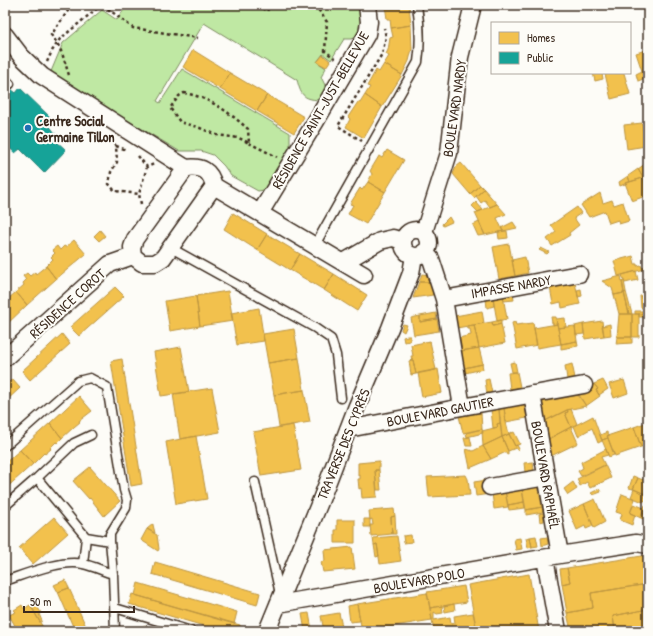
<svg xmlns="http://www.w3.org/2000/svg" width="653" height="636" viewBox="0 0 653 636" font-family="'Patrick Hand',sans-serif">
<rect width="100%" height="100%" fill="#fdfcf7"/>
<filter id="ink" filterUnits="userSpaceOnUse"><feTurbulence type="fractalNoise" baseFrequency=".025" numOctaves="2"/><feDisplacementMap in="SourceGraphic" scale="8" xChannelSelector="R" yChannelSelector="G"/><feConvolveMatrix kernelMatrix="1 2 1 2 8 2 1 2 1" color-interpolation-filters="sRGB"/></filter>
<g filter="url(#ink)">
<!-- green -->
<path fill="#bfe8a3" stroke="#7d8960" d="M127 5H223L222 9 224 5H360L363 29 352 39H344L331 60 323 54 317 62 326 68 321 77 325 85 323 95 319 100C302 99 301 94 297 80L204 23 157 101 160 103 182 69 290 133V149L264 190 258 191 231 176 224 166 213 155 201 151H179L50 74 63 43 102 10 117 20Z"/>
<!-- homes -->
<path fill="#f2c14e" stroke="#bb9440" d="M385 5H409L411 25 391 28 390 19H387Z
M411 25 412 49 409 61 402 75 384 64 389 56 386 54 388 50 390 38 393 37 391 28Z
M648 44V77L638 81 636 74 642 71 636 53 646 50 645 45Z
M193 50 230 73 220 89 183 67Z
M323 55 330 61 326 67 317 62Z
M384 64 402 75 382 107 365 95 370 87 367 86 376 70 379 72Z
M230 73 267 95 257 111 220 89Z
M593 73H602L603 79 595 81Z
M611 73H624L630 94 611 99 605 74Z
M267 95 304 117 294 133 257 111Z
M365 95 382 107 364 138 346 127 350 119 348 117 358 102 360 103Z
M642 123 646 146 627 149 624 125Z
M387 150 404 160 385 192 368 182 372 174 370 171 379 156 382 158Z
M648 162V176L643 178 638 169Z
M461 163 480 185 470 194 453 174 456 167Z
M638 169 643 178 630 182 628 176Z
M628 176 630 182 620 186 619 182Z
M643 178 648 190V195L632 201 625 183Z
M368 182 385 192 366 224 348 214 353 205 350 204 360 188 362 190Z
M480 185 484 189 474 198 470 194Z
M484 189 497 204 490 207 485 200 481 203 476 196Z
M600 193 603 203 612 200 614 205 623 202 629 221 619 224 618 220 609 223 605 211 589 217 581 205Z
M476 202 483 210 478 212 472 206Z
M497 204 506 214 497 218 503 231 485 235 475 213Z
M577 207 581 213 574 218 579 225 569 233 570 235 552 246 547 239 556 232 551 225Z
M233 213 267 234 257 250 224 229Z
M449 217 452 222 443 226 442 224Z
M479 222 483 231 485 235 478 236 473 225Z
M513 222 517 228 503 231 501 228Z
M100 230 105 236 99 241 94 236Z
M507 231 508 238 499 239 498 232Z
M267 234 300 254 290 270 257 250Z
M74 240 86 254 56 279 46 266 53 259 51 257 55 253 52 250 57 246 60 250 64 246 66 247Z
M509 244 515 276 499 279 493 247Z
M541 248 549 252 547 254 539 250Z
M300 254 334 274 324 290 290 270Z
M633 256 635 264H637V266L641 265 642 268 645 267V269L618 276 614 261Z
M525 257 528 273 515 276 512 260Z
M46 266 56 279 27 305 16 292 24 285 23 283 26 280 23 276 27 273 30 276 35 272 36 274Z
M636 271 638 280 625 283 622 275Z
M334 274 367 295 357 311 324 290Z
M422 274 429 275 431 282H419Z
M621 276 624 293 614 295 612 288 602 281Z
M622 281H624L626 292 624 293Z
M419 282H431L433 295 413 298Z
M575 283 580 304 562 308 561 302 553 304 550 287Z
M115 287 124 296 79 336 70 327Z
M581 289 582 296 578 297 577 290Z
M228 291 233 321 200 326 196 296Z
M16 292 27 305 5 326V298L7 300Z
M626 292 632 314H629L624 293Z
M624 293 629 314H619L614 295Z
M513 294 514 300 504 301 503 296Z
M648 295V307L641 308 640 296Z
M196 296 200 326 170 331 165 301Z
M503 296 507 319 497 321 493 298Z
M493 298 494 306 487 308 486 299Z
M259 308 264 341 237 345 231 313Z
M482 311 484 323 457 328 455 316Z
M635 311H648V313L635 314Z
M436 313 437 319 420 322V316Z
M648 313V317H639V314Z
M619 314H632V337H617Z
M632 314H639V337H632Z
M420 316V322L437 319 439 331 414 335 411 318Z
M551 317H556L557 324 553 325V323H552Z
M565 318 566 327 558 328 556 319Z
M501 320V324L493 326 492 322Z
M602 321 604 336 585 339 583 324Z
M492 322 493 326 501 324 505 343 479 348 474 325Z
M515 322 516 325 533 323 537 345 517 349 512 323Z
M403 324 407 325 404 332 401 330Z
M557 324 561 344 537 348 534 328Z
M583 324 584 334 576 335 575 326Z
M610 324 611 335 604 336 602 326Z
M474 325 479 348 461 351 459 338 471 335 470 329H468L467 326Z
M575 326 577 341 561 344 558 328Z
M294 329 299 358 268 363 263 334Z
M62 334 70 344 30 380 22 371Z
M407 336H410V341L404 342 403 337Z
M617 337H632V343L616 344Z
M430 341 436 370 416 374 413 360H412L411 356H413L411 345Z
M577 341 578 346 561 349V344Z
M181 347 189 392 161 396 154 352Z
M645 347H648L647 369Z
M479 348 483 364 464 368 461 351Z
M299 358 304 390 274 395 268 363Z
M122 359 142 484 131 486 111 361Z
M412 360H413L416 374 411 375 409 361Z
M515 362 517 372H512L510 363Z
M482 364 483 369 465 373 464 368Z
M572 364 575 378 567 379 565 366Z
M438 369 442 393 422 397 418 373Z
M517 372 520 387 510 389 508 373Z
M12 379 20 388 5 402V386Z
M489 379 492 393 487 394 485 380Z
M603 380 608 389 599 395 596 390 598 389 594 384Z
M624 380 628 393 614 398 609 384Z
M594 384 598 389 596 390 600 396 586 406 579 395Z
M212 388 220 432 180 439 173 394Z
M304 390 310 422 279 427 274 395Z
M578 395 586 406 567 410 545 421 542 402Z
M79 396 92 411 79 421 80 422 74 427 62 438 50 423Z
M524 404 527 418 506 422 504 408Z
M504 408 506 422 509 434 502 437 499 409Z
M499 409 500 423 497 424 498 427 493 428 491 410Z
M571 409 577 424 571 427 565 413 568 412 567 410Z
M567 410 568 412 565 413 571 427 548 439 545 421Z
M481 413 482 429 463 433 459 416Z
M593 416 602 441 598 443 592 428 578 436 574 426Z
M648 422V445L641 447 634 427Z
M50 423 62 438 57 443 56 442 50 448 51 449 45 454 44 453 33 464 20 450Z
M500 423 502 437 483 446 482 431 498 427 497 424Z
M293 425 301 470 261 476 253 432Z
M571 427 578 443 551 456 548 439Z
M634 427 641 447 615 456 607 436Z
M482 429 483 433 467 437 466 433Z
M512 432V433L514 432 520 444 515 446 509 434Z
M607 432 608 438 602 440 600 435Z
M509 434 515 446 517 445 519 449 517 450 516 448 508 451 502 437Z
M196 436 207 499 176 504 166 442Z
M470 437 472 446H466L464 438Z
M502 437 508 451V455L506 454V452L491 459 483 446Z
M608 438 614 455 609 457 602 440Z
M483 446 491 459 470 468 466 449 473 451Z
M606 449 608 455 601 457 605 465 581 476 578 471 583 468 581 462Z
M20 450 33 464 5 489V463Z
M379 461V470H375L377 497 362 498 361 488 359 489 358 479H360V475L358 476V463Z
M533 462 534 471 525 472 524 463Z
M605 465 611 478 590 488 587 482 580 486 577 479Z
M90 467 120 501 104 516 90 498 89 499 73 481Z
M375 470H379L381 490H377Z
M646 473 648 474V502L643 500 645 494 633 489 638 478 643 480Z
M466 475 468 479 470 495 429 497 427 477Z
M633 476 638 478 633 489 629 488Z
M487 480 490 494 476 496 474 482Z
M573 482 577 489 568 495 564 489Z
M538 486 542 507 526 510 522 489Z
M522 489 524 502 508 505 505 491Z
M599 489 601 492 593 495 591 493Z
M634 489 645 494 643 500H644L643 502 631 497Z
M505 491 508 507 494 509 492 493Z
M622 494 635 499 630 513 635 515 632 525 620 520 622 514 616 512Z
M595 499 605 522 594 528 584 504Z
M524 502 525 508 509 510 508 505Z
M584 504 593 526 586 529 585 526 577 530 569 511Z
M634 504 644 508 641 518 630 513Z
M645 505 648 506V516L642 513Z
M542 507 543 512 526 515V510Z
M394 509 395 516 391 517 392 534 371 536 370 525H373L372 519 370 520 369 511Z
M543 513 544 521 540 522 539 514Z
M642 513 648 516V521L641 518Z
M395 516 396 534H392L391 517Z
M54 517 68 533 33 564 19 548Z
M364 519H370V527H364Z
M337 520H355V543H335V530H337Z
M153 524V525L155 533 147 529Z
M147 529 157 535 159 549 158 551 141 540Z
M411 535 412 542 404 543 403 536Z
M397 536 401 561 380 564 377 544 374 545 373 538Z
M536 536 538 546 532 547 530 537Z
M530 537 532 547 528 548 526 538Z
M547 537 548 544 542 546 541 538Z
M520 538 522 549 516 550 514 539Z
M377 544 379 556 376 557 374 545Z
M352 547 355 569 323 572 321 562 325 561 324 550Z
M648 555V584L591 593 593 608 567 613 562 584 570 582 567 568Z
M155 562 260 593 257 605 152 574Z
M567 568 570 582 562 584 560 569Z
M529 574 539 631H477L468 585Z
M65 580 69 588 58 592 54 585Z
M138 583 237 612 234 624 135 595Z
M648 584V609L613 616 615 631H571L567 613 593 608 591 593Z
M464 586 467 602 430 608 427 592Z
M69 588 88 631H75L58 592Z
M427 593 432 620 362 631 357 604Z
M132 594 135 595 240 625 238 631H221L129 604Z
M36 604 41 613 39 614 42 621 40 622 32 607Z
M357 604 360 621 350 622 348 606Z
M454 604 455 610 445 612 444 606Z
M22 605 24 609 30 605 45 631H18L9 615 16 612 14 610Z
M442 606 443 613 437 614 434 612V620L450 617 451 624 455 623 454 616 473 613 477 631H434L430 608Z
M648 609V631H615L613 616Z
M309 613 312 630 305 631 302 614Z
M339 613 343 631H324L321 616Z
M145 625 150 631H138Z
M239 626 249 629 248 631H238Z"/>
<!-- public -->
<path fill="#17a398" stroke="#227f73" d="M20 88 50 117 46 122 56 134 53 138 66 150 44 173 20 149 15 153 5 144V90L7 92 11 89 16 93Z"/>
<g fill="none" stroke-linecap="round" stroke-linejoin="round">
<!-- lane casing -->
<g stroke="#3b2a1e" stroke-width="11">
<path id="lane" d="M5 79 10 84
M315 245 418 62C421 42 420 25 417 5
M171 248 315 328 331 339 336 355 341 398
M5 446 78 381 90 378 107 387 124 490 127 500 126 508 110 534V541L113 574 115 631
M37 478 86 537 83 564
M255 482 280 594
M5 506 37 478 74 443 91 435
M86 537 110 541
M5 581C26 574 62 559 83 564 93 566 103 571 113 574
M115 608 191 631"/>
</g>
<!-- street casing -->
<g stroke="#3b2a1e" stroke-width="19">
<path id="street" d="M5 35 21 56 42 76 186 168C202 166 210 170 214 186L364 275
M260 213 316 121 367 34 369 22 367 5
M403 243a13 13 0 1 1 26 0a13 13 0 1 1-26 0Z
M424 232 449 153 460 57 473 5
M424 252 431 259 444 299 462 407
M133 256 132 247 135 239 186 168
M344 262 380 241 393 238 402 241
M444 299 579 274
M5 358 110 264 133 256 142 263H155L163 258 214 186
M532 394 560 555
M348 429 462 407 584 385
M490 487 546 477
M545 558 558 631
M278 604 560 555 636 543 648 545
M267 631 320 502 357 406 390 328 411 273 414 256"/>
</g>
<!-- path -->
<path stroke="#3b2a1e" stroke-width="2.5" stroke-dasharray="3 3" stroke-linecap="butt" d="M103 5 133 28 198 38
M257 5 267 11 270 5
M315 5 327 22 325 51 336 59
M47 62 52 51 60 39 101 5
M69 75C64 61 62 47 51 35L72 5
M184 93C209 97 230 113 248 129L249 143 239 138 217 135 200 128 180 122 170 108 179 96Z
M110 139 116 146 117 162 111 172 109 184 115 191 139 194
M362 141 338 126 382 54 386 37 384 28
M249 143 277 157
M116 146 127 150
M138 156 147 167
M141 204 139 194 147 167 154 164"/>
<!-- lane -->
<use href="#lane" stroke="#fdfcf7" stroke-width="8"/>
<!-- street -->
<use href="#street" stroke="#fdfcf7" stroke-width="16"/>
</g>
</g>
<!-- markers -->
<circle fill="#1f6fb2" stroke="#fdfcf7" stroke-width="1.5" cx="28" cy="128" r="4"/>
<g text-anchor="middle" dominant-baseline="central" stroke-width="4" stroke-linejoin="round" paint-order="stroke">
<!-- street labels -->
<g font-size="14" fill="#3b2a1e" stroke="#fdfcf7">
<text transform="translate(454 108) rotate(-82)">BOULEVARD NARDY</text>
<text transform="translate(320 110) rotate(-60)">RÉSIDENCE SAINT-JUST-BELLEVUE</text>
<text transform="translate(511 286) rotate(-10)">IMPASSE NARDY</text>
<text transform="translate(67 303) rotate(-42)">RÉSIDENCE COROT</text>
<text transform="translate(440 411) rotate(-11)">BOULEVARD GAUTIER</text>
<text transform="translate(343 444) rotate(-68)">TRAVERSE DES CYPRÈS</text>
<text transform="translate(546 475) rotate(80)">BOULEVARD RAPHAËL</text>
<text transform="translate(419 580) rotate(-10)">BOULEVARD POLO</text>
</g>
<!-- poi labels -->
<g font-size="14" font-weight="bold" fill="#3b2a1e" stroke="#fdfcf7" text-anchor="start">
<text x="36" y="120">Centre Social<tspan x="36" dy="16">Germaine Tillon</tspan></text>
</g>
</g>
<!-- margin -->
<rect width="653" height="636" fill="none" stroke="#fdfcf7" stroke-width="20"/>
<rect x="10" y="10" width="633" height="616" fill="none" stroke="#3b2a1e" stroke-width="1.5" filter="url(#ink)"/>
<!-- legend -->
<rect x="491" y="22" width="140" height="52" fill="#fdfcf7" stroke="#afa8a0"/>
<rect x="499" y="32" width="20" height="12" fill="#f2c14e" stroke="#afa8a0"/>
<text x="527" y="42" font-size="12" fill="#3b2a1e">Homes</text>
<rect x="499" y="52" width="20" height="12" fill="#17a398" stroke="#afa8a0"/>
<text x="527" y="62" font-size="12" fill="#3b2a1e">Public</text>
<!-- scale -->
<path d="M24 606v6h110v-6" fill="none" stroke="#3b2a1e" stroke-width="2"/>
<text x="30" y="606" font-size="12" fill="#3b2a1e" stroke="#fdfcf7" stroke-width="3" paint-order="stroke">50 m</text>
</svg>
